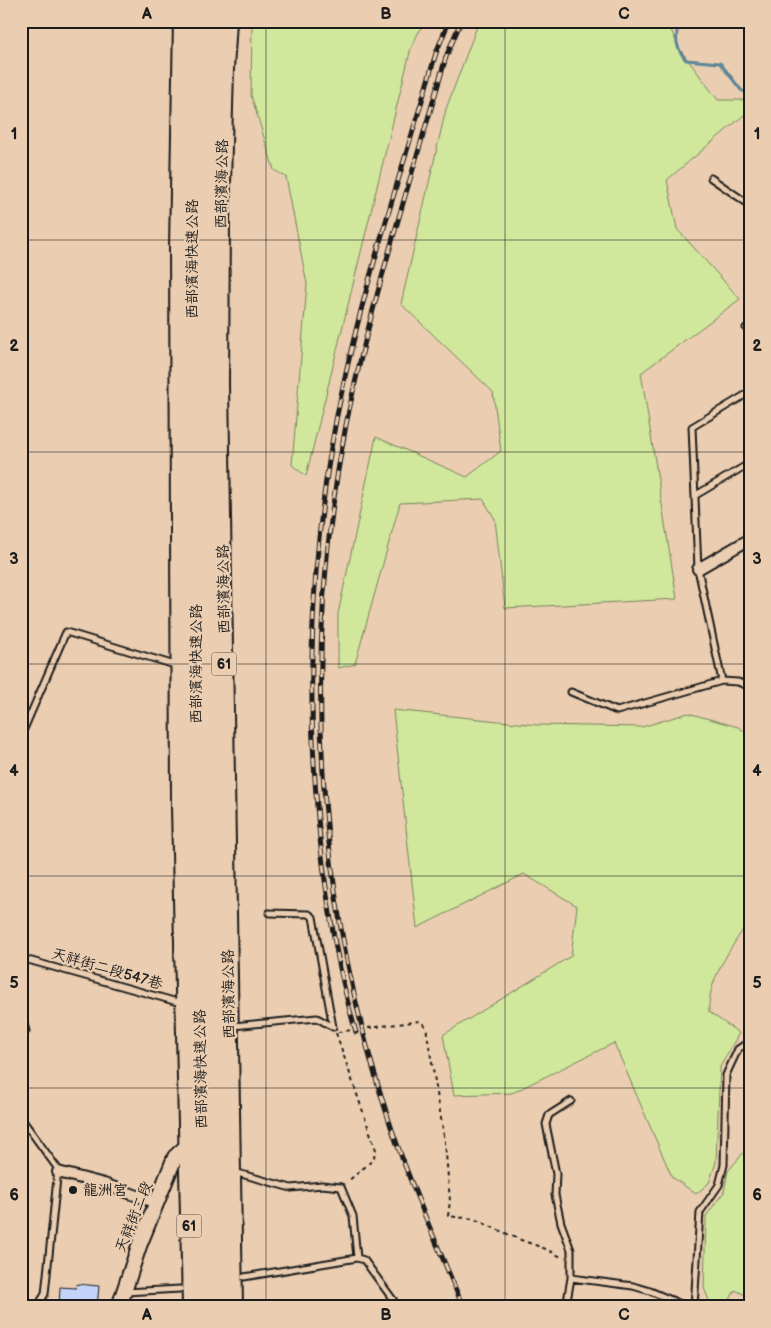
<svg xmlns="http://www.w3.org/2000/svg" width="771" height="1328" viewBox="0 0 771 1328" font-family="'Balsamiq Sans','LXGW WenKai TC',sans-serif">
<rect width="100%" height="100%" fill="#ebceb1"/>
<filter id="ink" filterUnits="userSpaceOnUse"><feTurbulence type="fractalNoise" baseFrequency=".02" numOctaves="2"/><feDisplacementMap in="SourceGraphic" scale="10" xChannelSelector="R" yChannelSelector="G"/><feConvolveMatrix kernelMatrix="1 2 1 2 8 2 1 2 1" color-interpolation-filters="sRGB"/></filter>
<g filter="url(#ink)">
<!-- green -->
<path fill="#d0e79c" stroke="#76825c" d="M252 21H424L411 48 306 476 292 465 307 284 286 177 274 170 251 95Z
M479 21H667L679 48 718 100H750V110L667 180 677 229 740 299 641 373 677 599 505 608 495 519 483 499 400 503 355 664 338 668V614L376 437 467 477 501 451 493 392 401 304 446 109Z
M393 710 537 725 642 727 688 713 738 727 750 735V923H747C731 949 707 980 709 1012L739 1033 720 1067 716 1162 709 1183 696 1194 672 1177 614 1043 512 1093 454 1095 443 1035 571 956 577 906 524 874 417 928Z
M750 1145V1297L735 1290 726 1307H719L710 1303 704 1288 706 1216 724 1192 728 1171Z"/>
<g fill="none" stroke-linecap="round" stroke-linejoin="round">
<!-- stream -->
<path stroke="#5c8596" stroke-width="3" d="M679 21C675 38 675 47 686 60L720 63 741 90 750 95"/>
</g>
<!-- building -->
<path fill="#c3d4fa" stroke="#1c1c1c" d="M77 1284 99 1286 97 1307H59L60 1287 76 1288Z"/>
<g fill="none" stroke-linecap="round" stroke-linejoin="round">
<!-- lane casing -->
<g stroke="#1c1c1c" stroke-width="9">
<path id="lane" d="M711 178 750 205
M746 328 750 325
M696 495 750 463
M722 681 698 569 692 427 750 392
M571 692 617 711 722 681 738 682 750 687
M21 736 66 632 178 666
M269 913 309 914 313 917 333 1027
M21 958 181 1003
M21 1013 26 1031
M233 1026 317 1018 333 1027
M571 1101 549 1115 546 1124 556 1174 555 1195 561 1223 571 1250V1278L633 1286 650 1291 688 1307
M21 1118 58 1169 45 1294 37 1307
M234 1172 291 1188 322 1185 341 1187 353 1216 357 1258 364 1260 394 1301 393 1307
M244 1277 357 1258
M125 1292 180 1289
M566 1307 571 1278
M694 1307 700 1212 719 1185 724 1165 726 1075 738 1049 750 1041"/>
</g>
<!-- street casing -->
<g stroke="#1c1c1c" stroke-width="14">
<path id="street" d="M698 569 750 539
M58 1172 104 1184 157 1203"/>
</g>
<!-- secondary casing -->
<g stroke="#1c1c1c" stroke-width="18">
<path id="secondary" d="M119 1307 139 1246 175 1157 188 1145"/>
</g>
<!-- primary casing -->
<g stroke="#1c1c1c" stroke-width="20">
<path id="primary" d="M182 21 178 247 180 807 191 1307
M228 21 225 69 221 221 220 384 234 1307"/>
</g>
<!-- highway casing -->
<g stroke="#1c1c1c" stroke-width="22">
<path id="highway" d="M197 21 192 136V395L196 851 206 1307
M213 21 207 232 208 558 218 1218 222 1307
M184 955 189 914"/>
</g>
<!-- path -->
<path stroke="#1c1c1c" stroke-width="2" stroke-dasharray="4 4" stroke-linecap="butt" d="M368 1028 420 1021 426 1027 445 1142 450 1201 448 1216 474 1219 521 1240 546 1249 563 1258
M338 1032 351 1030
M336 1033 376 1150 373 1160 347 1182"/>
<!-- lane -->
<use href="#lane" stroke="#ebceb1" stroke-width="5"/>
<!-- street -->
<use href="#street" stroke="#ebceb1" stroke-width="10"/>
<!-- secondary -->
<use href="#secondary" stroke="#ebceb1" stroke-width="14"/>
<!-- primary -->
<use href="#primary" stroke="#ebceb1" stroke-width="16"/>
<!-- highway -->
<use href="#highway" stroke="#ebceb1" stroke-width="19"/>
<!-- rail casing -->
<g stroke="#1c1c1c" stroke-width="5">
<path id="rail" d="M461 21 446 57C411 179 371 301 346 425 302 652 315 888 385 1108 406 1176 436 1241 463 1307
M356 1032C341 982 332 931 325 880 303 717 308 547 343 386 367 274 404 164 436 53L449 21"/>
</g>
<!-- rail -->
<use href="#rail" stroke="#ebceb1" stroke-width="3" stroke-dasharray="9" stroke-linecap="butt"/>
</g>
</g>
<!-- grid -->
<path fill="none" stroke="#1c1c1c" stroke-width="1" stroke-opacity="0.55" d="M266 21V1307M505 21V1307M21 240H750M21 452H750M21 664H750M21 876H750M21 1088H750"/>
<!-- markers -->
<circle fill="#1c1c1c" stroke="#ebceb1" stroke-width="2" cx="73" cy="1190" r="5"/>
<g text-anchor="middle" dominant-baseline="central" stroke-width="4.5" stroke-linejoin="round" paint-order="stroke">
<!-- shield labels -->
<g fill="#ebceb1" stroke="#5a5149" stroke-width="1">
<rect x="211.5" y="652.5" width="25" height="23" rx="4"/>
<rect x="176.5" y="1214.5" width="25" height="23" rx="4"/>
</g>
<g font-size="14" font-weight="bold" fill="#1c1c1c">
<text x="224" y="664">61</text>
<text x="189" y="1226">61</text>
</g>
<!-- street labels -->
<g font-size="15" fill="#1c1c1c" stroke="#ebceb1">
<text transform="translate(222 184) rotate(-89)">西部濱海公路</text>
<text transform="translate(192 259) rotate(-90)">西部濱海快速公路</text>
<text transform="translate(224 589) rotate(-91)">西部濱海公路</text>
<text transform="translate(196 664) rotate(-90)">西部濱海快速公路</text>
<text transform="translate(107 969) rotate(16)">天祥街二段547巷</text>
<text transform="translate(229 994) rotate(-91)">西部濱海公路</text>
<text transform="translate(201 1069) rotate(-91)">西部濱海快速公路</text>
<text transform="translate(134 1217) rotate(-68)">天祥街二段</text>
</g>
<!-- poi labels -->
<g font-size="15" fill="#1c1c1c" stroke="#ebceb1" text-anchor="start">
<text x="83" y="1190">龍洲宮</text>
</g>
</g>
<!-- margin -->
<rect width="771" height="1328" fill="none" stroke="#ebceb1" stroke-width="55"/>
<rect x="28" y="28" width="716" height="1272" fill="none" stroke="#1c1c1c" stroke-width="2"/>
<g font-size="16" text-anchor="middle" font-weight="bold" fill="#1c1c1c">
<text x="147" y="19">A</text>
<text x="386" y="19">B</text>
<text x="624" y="19">C</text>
<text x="14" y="139">1</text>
<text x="757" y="139">1</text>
<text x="14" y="351">2</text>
<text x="757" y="351">2</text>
<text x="14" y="564">3</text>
<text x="757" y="564">3</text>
<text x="14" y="776">4</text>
<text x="757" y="776">4</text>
<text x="14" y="988">5</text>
<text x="757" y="988">5</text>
<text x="14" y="1200">6</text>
<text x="757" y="1200">6</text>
<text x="147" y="1320">A</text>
<text x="386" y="1320">B</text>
<text x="624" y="1320">C</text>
</g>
</svg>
